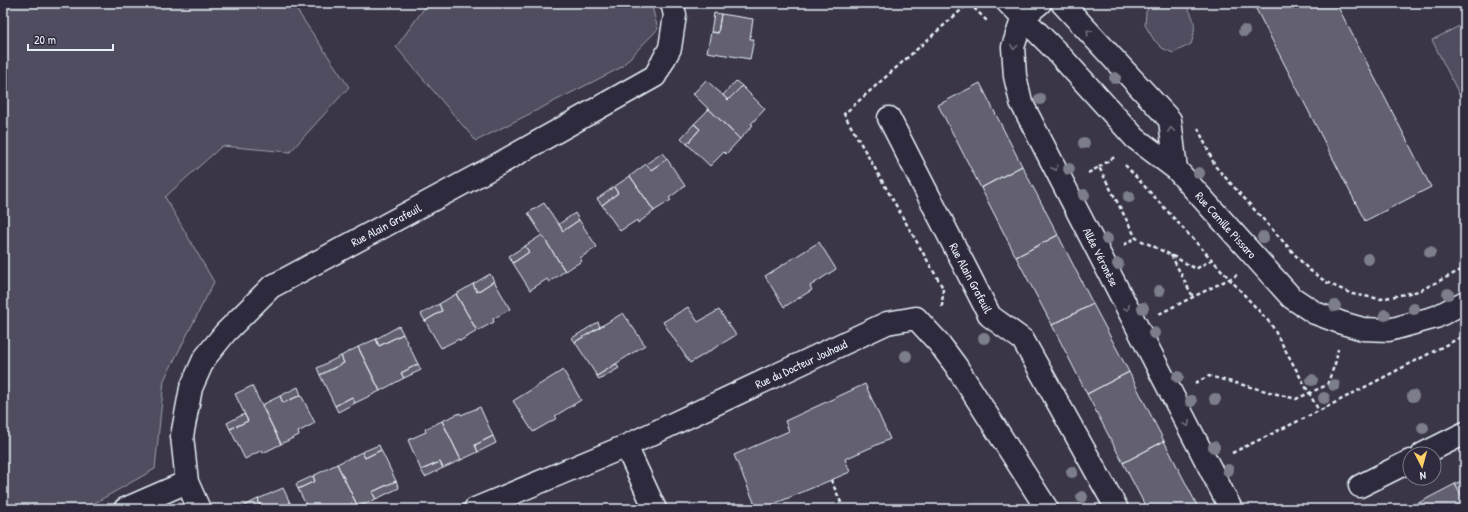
<svg xmlns="http://www.w3.org/2000/svg" width="1468" height="512" viewBox="0 0 1468 512" font-family="'Patrick Hand',sans-serif">
<rect width="100%" height="100%" fill="#3a3648"/>
<filter id="ink" filterUnits="userSpaceOnUse"><feTurbulence type="fractalNoise" baseFrequency=".025" numOctaves="2"/><feDisplacementMap in="SourceGraphic" scale="8" xChannelSelector="R" yChannelSelector="G"/><feConvolveMatrix kernelMatrix="1 2 1 2 8 2 1 2 1" color-interpolation-filters="sRGB"/></filter>
<g filter="url(#ink)">
<!-- green -->
<path fill="#504e5f" stroke="#9ca0ac" d="M3 3H292L349 87 290 152 222 146 165 197 214 282 164 380 155 469 84 509H3Z
M428 3H651L658 29 620 68 476 141 396 47Z
M1151 3H1183L1185 4C1195 18 1197 27 1191 44L1173 53 1162 48 1154 40 1145 25 1146 12Z
M1465 23V106L1432 40Z"/>
<!-- building -->
<path fill="#636171" stroke="#e8f1f8" d="M1253 3H1336L1431 187 1365 221Z
M714 13 721 14 718 33 711 32Z
M721 14 753 19 750 39H754L750 59 707 52 711 32 718 33Z
M706 80 728 100 742 86 765 109 751 124 753 125 740 139 693 94Z
M736 81 742 86 728 100 723 95Z
M980 83 1022 166 981 188 938 105Z
M709 109 740 139 726 154 724 152 710 166 687 144 700 129 694 124Z
M694 124 700 129 687 144 681 138Z
M662 153 667 159 651 170 646 164Z
M667 159 685 186 669 198 671 200 654 211 630 176 646 164 651 170Z
M1022 166 1058 235 1016 257 981 188Z
M630 176 654 211 638 223 637 220 620 231 602 205 618 193 614 187Z
M614 187 618 193 602 205 597 199Z
M544 203 563 231 579 220 597 247 580 258 582 261 565 271 528 213Z
M575 213 579 220 563 231 559 224Z
M542 235 565 271 549 282 547 279 530 290 513 263 529 252 525 246Z
M1058 235 1093 304 1052 325 1016 257Z
M819 242 836 269 810 286 812 290 784 307 765 276Z
M525 246 529 252 513 263 509 256Z
M490 274 494 281 477 292 473 284Z
M494 281 510 309 493 319 494 322 477 331 456 294 473 284 477 292Z
M456 294 477 331 460 341 459 339 441 348 425 321 442 311 439 304Z
M439 304 442 311 425 321 421 314Z
M1093 304 1129 372 1087 394 1052 325Z
M688 307 698 322 719 310 736 335 690 363 663 322Z
M623 313 645 345 597 376 575 342Z
M598 322 600 327 575 342 572 338Z
M399 326 403 334 379 346 376 339Z
M403 334 418 364 401 373 404 378 380 391 358 347 376 339 379 346Z
M358 347 380 391 355 403 352 397 335 406 320 375 344 363 341 356Z
M341 356 344 363 320 375 317 368Z
M418 364 421 370 404 378 401 373Z
M616 364 619 368 599 380 597 376Z
M563 370 581 400 555 416 557 418 533 432 513 401Z
M1129 372 1164 441 1123 463 1087 394Z
M865 384 890 439 845 459 850 472 762 509H757L734 455 789 431 785 421Z
M252 386 281 444 263 453 262 450 245 459 230 429 248 421 235 394Z
M298 387 301 395 283 403 280 396Z
M301 395 315 423 298 432 299 435 281 444 262 405 280 396 283 403Z
M352 397 355 403 338 412 335 406Z
M480 407 493 436 475 445 478 452 461 460 442 421 460 413 461 415Z
M244 414 248 421 230 429 227 423Z
M442 421 461 460 443 468 440 462 421 470 408 440 426 432 425 429Z
M493 436 496 443 478 452 475 445Z
M1164 441 1199 509H1147L1123 463Z
M379 445 381 450 365 458 362 452Z
M381 450 396 481 372 492 376 499 358 507 337 464 362 452 365 458Z
M440 462 443 468 425 477 421 470Z
M337 464 358 507 354 509H308L298 489 315 481 313 476Z
M313 476 315 481 298 489 296 484Z
M1465 479V503L1455 484Z
M396 481 399 488 376 499 372 492Z
M1455 484 1465 503V509H1407Z
M283 488 293 509H253L260 506 258 499Z
M258 499 260 506 253 509H242V507Z"/>
<g fill="none" stroke-linecap="round" stroke-linejoin="round">
<!-- minor casing -->
<g stroke="#e8f1f8" stroke-width="25">
<path id="minor" d="M1008 3 1057 52 1135 138 1176 169 1291 297 1315 313 1342 323 1363 329 1389 330 1436 317 1465 302
M1040 3 1023 17 1013 47 1015 76 1021 102 1231 509
M1062 3 1170 120 1176 169
M889 118 990 316 1023 340 1117 509
M626 446 655 509
M1423 454 1465 433
M1360 486 1410 461
M125 509 187 482
M199 509 187 482 182 436 191 388 204 359 225 333 271 287 497 165 655 76 670 48 675 15 672 3
M475 509 626 446 887 323 916 318 939 343 956 366 1047 509"/>
</g>
<!-- path -->
<path stroke="#e8f1f8" stroke-width="2.5" stroke-dasharray="4 3" stroke-linecap="butt" d="M969 3 987 21
M1198 128 1215 166 1308 269 1326 282 1352 294 1381 299 1419 291 1465 268
M1125 165 1271 324 1319 411
M1099 167 1116 156
M1088 173 1099 167 1136 238 1171 255 1196 269 1212 259
M1124 245 1135 238
M1171 255 1193 297
M942 307 943 288 844 114 969 3
M1159 314 1237 275
M1195 383 1209 376 1296 399 1327 385 1336 361 1338 349
M1232 453 1319 411 1465 335
M831 480 844 509"/>
<!-- minor -->
<use href="#minor" stroke="#2f2a3d" stroke-width="22"/>
</g>
<!-- trees -->
<g fill="#7d7e8b">
<circle cx="1244" cy="31" r="6"/>
<circle cx="1115" cy="78" r="6"/>
<circle cx="1040" cy="99" r="6"/>
<circle cx="1084" cy="143" r="6"/>
<circle cx="1069" cy="169" r="6"/>
<circle cx="1199" cy="173" r="6"/>
<circle cx="1084" cy="195" r="6"/>
<circle cx="1129" cy="197" r="6"/>
<circle cx="1263" cy="237" r="6"/>
<circle cx="1107" cy="239" r="6"/>
<circle cx="1430" cy="252" r="6"/>
<circle cx="1368" cy="259" r="6"/>
<circle cx="1118" cy="264" r="6"/>
<circle cx="1159" cy="291" r="6"/>
<circle cx="1448" cy="294" r="6"/>
<circle cx="1335" cy="306" r="6"/>
<circle cx="1143" cy="308" r="6"/>
<circle cx="1414" cy="309" r="6"/>
<circle cx="1385" cy="315" r="6"/>
<circle cx="1154" cy="333" r="6"/>
<circle cx="984" cy="338" r="6"/>
<circle cx="906" cy="356" r="6"/>
<circle cx="1178" cy="377" r="6"/>
<circle cx="1312" cy="380" r="6"/>
<circle cx="1334" cy="385" r="6"/>
<circle cx="1413" cy="396" r="6"/>
<circle cx="1324" cy="398" r="6"/>
<circle cx="1215" cy="399" r="6"/>
<circle cx="1191" cy="401" r="6"/>
<circle cx="1423" cy="428" r="6"/>
<circle cx="1214" cy="447" r="6"/>
<circle cx="1228" cy="470" r="6"/>
<circle cx="1072" cy="472" r="6"/>
<circle cx="1082" cy="497" r="6"/>
</g>
<!-- one-way arrows -->
<defs><path id="oneway-chevron" d="M-2-3.5L2.5 0L-2 3.5" fill="none" stroke-width="1.6" stroke-linecap="round" stroke-linejoin="round"/></defs>
<g stroke="#70707e">
<use href="#oneway-chevron" transform="translate(1089 32) rotate(-133)"/>
<use href="#oneway-chevron" transform="translate(1014 47) rotate(98)"/>
<use href="#oneway-chevron" transform="translate(1171 130) rotate(-97)"/>
<use href="#oneway-chevron" transform="translate(1055 168) rotate(63)"/>
<use href="#oneway-chevron" transform="translate(1127 308) rotate(63)"/>
<use href="#oneway-chevron" transform="translate(1187 424) rotate(63)"/>
</g>
</g>
<g text-anchor="middle" dominant-baseline="central" stroke-width="3" stroke-linejoin="round" paint-order="stroke">
<!-- street labels -->
<g font-size="12" fill="#e8f1f8" stroke="#2f2a3d">
<text transform="translate(386 225) rotate(-28)">Rue Alain Grafeuil</text>
<text transform="translate(1226 225) rotate(48)">Rue Camille Pissaro</text>
<text transform="translate(1101 257) rotate(63)">Allée Véronèse</text>
<text transform="translate(971 278) rotate(62)">Rue Alain Grafeuil</text>
<text transform="translate(801 364) rotate(-25)">Rue du Docteur Jouhaud</text>
</g>
</g>
<!-- margin -->
<rect width="1468" height="512" fill="none" stroke="#2f2a3d" stroke-width="16"/>
<rect x="8" y="8" width="1452" height="496" fill="none" stroke="#e8f1f8" stroke-width="1.5" filter="url(#ink)"/>
<!-- north arrow -->
<g transform="translate(1422 466) rotate(174)"><circle r="19" fill="#2f2a3d" stroke="#797a88"/>
<path d="M0-3L7 15L0 10L-7 15Z" fill="#ffd166"/>
<text y="-6" font-size="11" font-weight="bold" text-anchor="middle" fill="#e8f1f8">N</text>
</g>
<!-- scale -->
<path d="M28 44v6h85v-6" fill="none" stroke="#e8f1f8" stroke-width="2"/>
<text x="34" y="44" font-size="12" fill="#e8f1f8" stroke="#2f2a3d" stroke-width="3" paint-order="stroke">20 m</text>
</svg>
